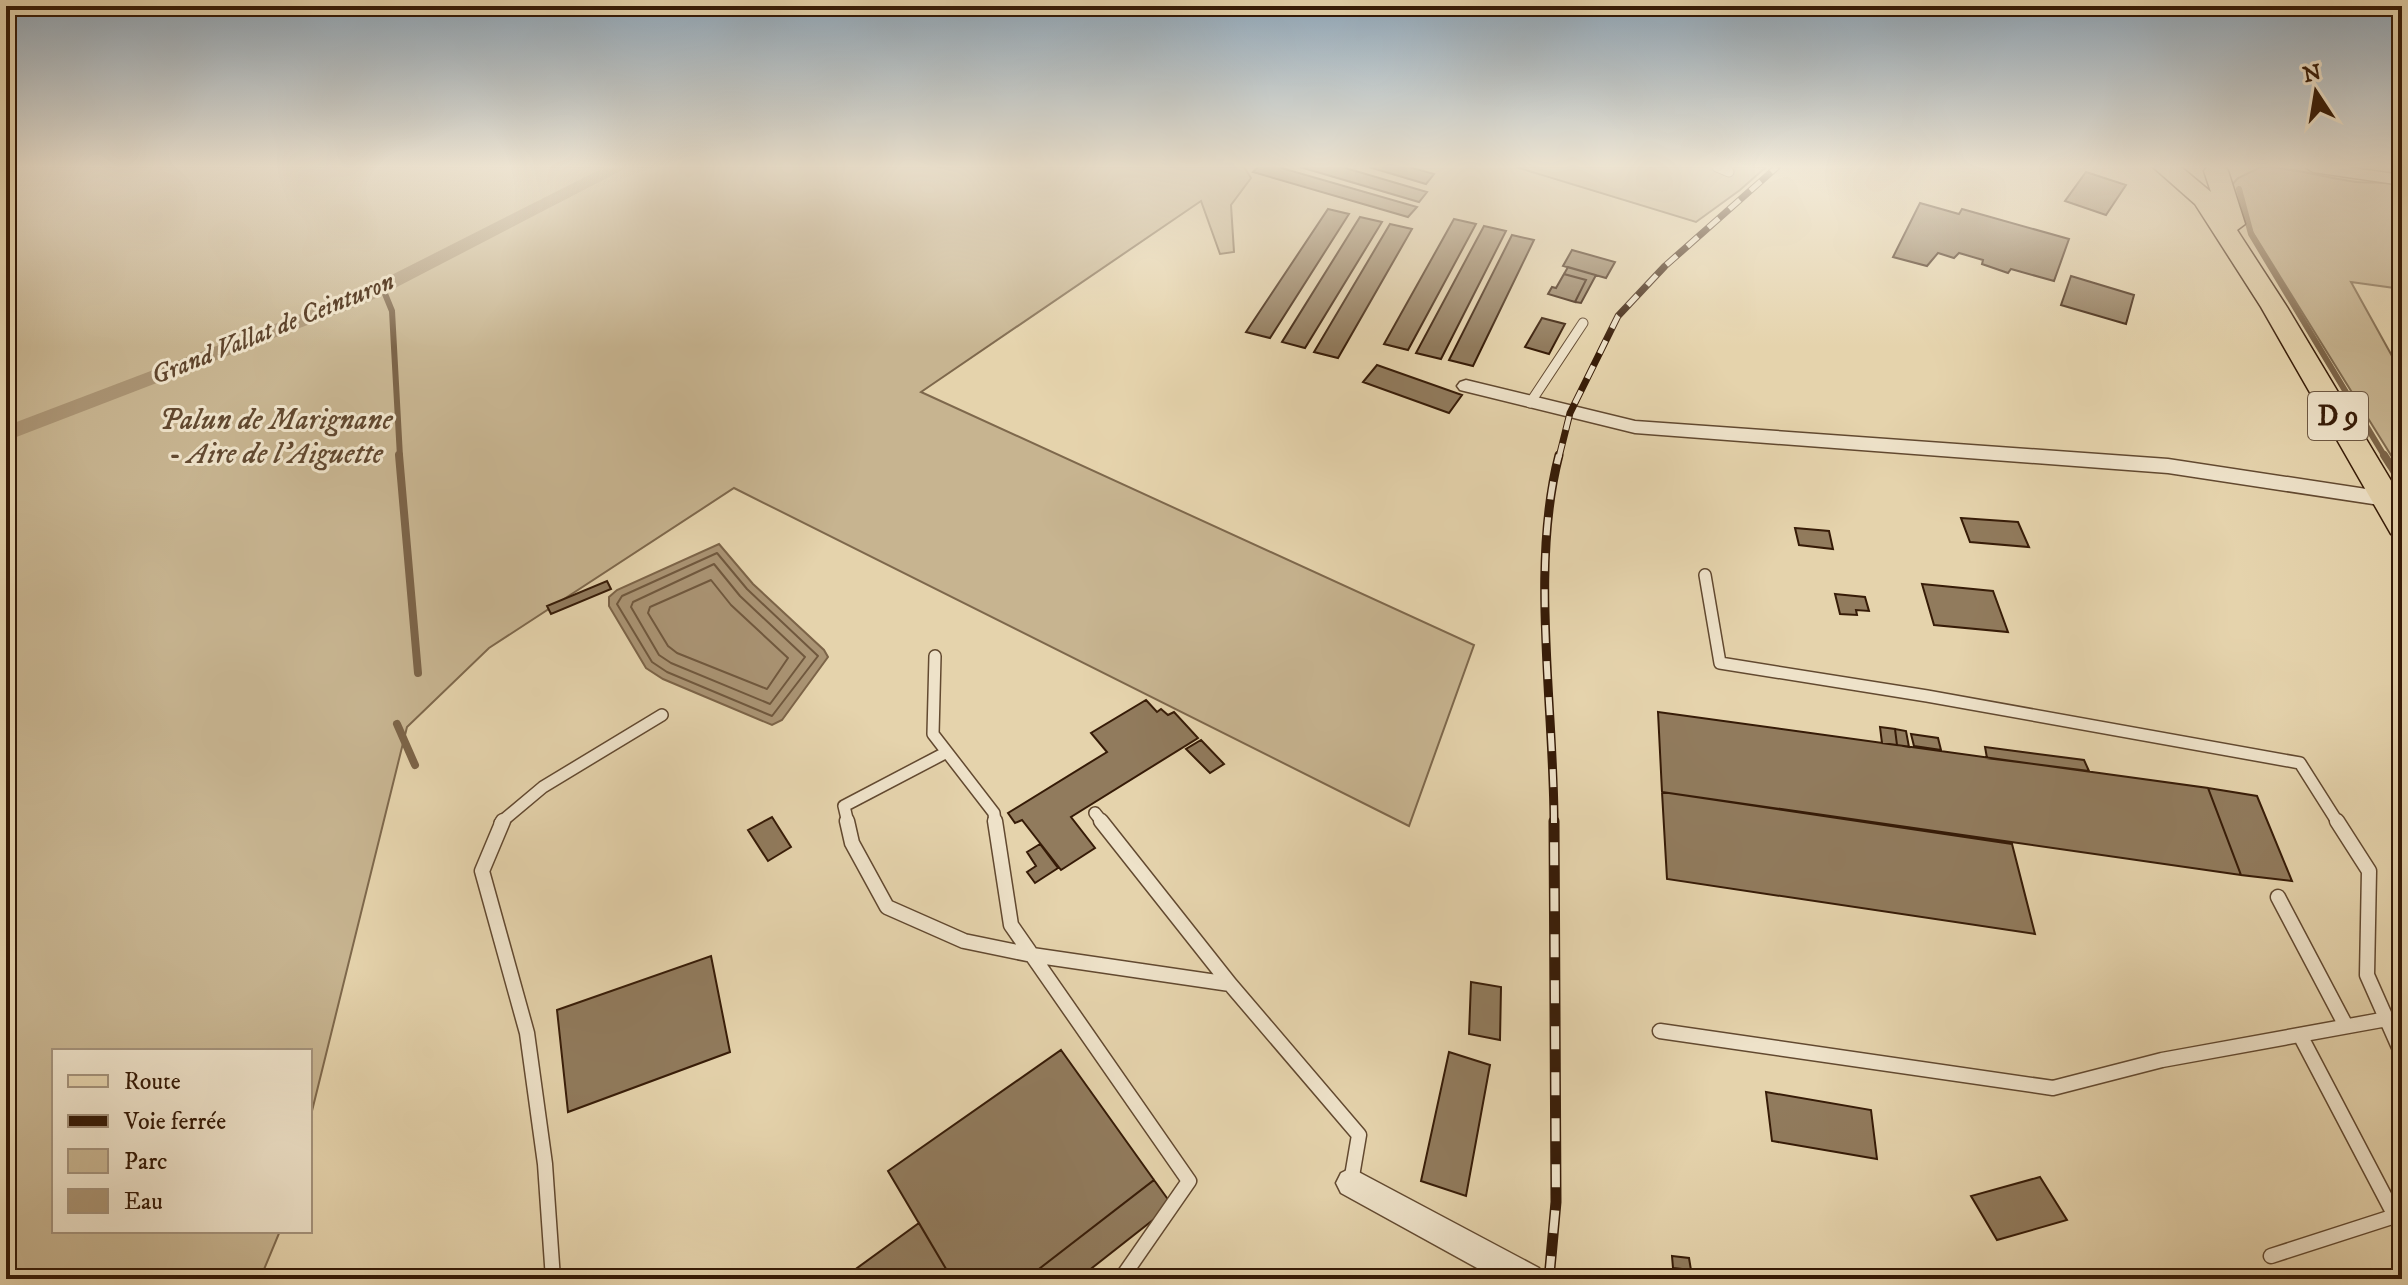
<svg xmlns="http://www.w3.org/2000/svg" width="2408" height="1285" viewBox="0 0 2408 1285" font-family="'IM FELL DW Pica',serif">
<rect width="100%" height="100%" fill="#e5d3ac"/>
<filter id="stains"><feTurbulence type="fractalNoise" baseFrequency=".0025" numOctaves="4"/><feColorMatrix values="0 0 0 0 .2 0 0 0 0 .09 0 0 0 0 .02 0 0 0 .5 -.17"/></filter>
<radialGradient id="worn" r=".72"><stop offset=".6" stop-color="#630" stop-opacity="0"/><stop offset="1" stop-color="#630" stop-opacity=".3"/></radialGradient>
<!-- green -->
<path fill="#c7b490" stroke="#7e684c" stroke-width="2" d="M6 167H1244L1251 178 1231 205 1234 252 1220 254 1201 201 921 392 1474 645 1409 826 734 488 489 648 407 727 310 1119V1051H54V1231H280L260 1279H6Z
M1516 167H1766L1740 190 1696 222Z
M2261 167C2293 167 2325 178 2357 182 2372 183 2386 182 2402 184V289L2351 282 2402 374V473L2240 212 2230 187 2238 178Z"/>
<!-- water -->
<path fill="#aa9474" stroke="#7c6448" stroke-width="2" d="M719 544 753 584 824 650 828 657 782 720 772 725 663 679 646 668 609 606V597L617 590Z"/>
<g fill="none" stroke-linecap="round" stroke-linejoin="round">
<!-- shore -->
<path stroke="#70583e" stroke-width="2" d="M717 553 747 589 818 656 772 716 667 672 652 662 617 604 622 596Z
M714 564 740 596 805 657 770 704 671 663 659 655 631 607 633 602Z
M711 580 731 605 788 658 767 689 677 653 668 646 648 613 650 607Z"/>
<!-- stream-far1 -->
<path stroke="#7c6448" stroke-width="6" d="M2239 189 2251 234 2385 457
M383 289 392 311 400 457"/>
<!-- stream -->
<path stroke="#7c6448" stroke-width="8" d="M399 455 418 673
M2384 455 2391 466 2402 470
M2391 466 2402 484
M397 724 415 765"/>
<!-- canal -->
<path fill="#aa9474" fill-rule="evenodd" d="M605 167H628L370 301 6 441V426L356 293Z"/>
</g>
<!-- building -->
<path fill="#917b5d" stroke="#361b07" stroke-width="2" d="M1258 167H1278L1417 207 1408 217 1253 172Z
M1300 167H1342L1427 192 1419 202Z
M1369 167H1409L1434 174 1426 184Z
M2086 172 2126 185 2106 215 2065 201Z
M1920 203 1959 214 1962 209 2069 239 2054 281 2011 269 2008 273 1982 264 1983 260 1959 253 1954 258 1938 253 1927 266 1893 257Z
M1328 209 1349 214 1270 338 1246 332Z
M1360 217 1382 222 1305 348 1282 342Z
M1454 219 1476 224 1408 350 1384 344Z
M1390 224 1412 229 1338 358 1314 352Z
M1484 226 1506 231 1441 359 1416 353Z
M1512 235 1534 240 1473 366 1449 360Z
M1572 250 1615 262 1606 278 1563 266Z
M1568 267 1596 275 1581 303 1575 302 1586 280 1564 274Z
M1564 274 1586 280 1575 302 1548 294 1552 287 1556 288Z
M2071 276 2134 295 2126 324 2061 305Z
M1542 318 1565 324 1549 354 1525 347Z
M1377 365 1462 395 1449 413 1363 382Z
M1961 518 2018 522 2029 547 1970 542Z
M1795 528 1829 531 1833 549 1799 545Z
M607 581 611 589 551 614 547 606Z
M1922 584 1993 591 2008 632 1934 625Z
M1835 594 1865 597 1869 611 1856 610 1857 615 1840 614Z
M1146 700 1157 712 1161 709 1168 715 1174 712 1198 738 1071 817 1095 848 1061 870 1022 820 1015 823 1008 813 1107 752 1091 733Z
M1658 712 2208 788 2241 875 1662 792Z
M1880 727 1895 729 1897 745 1882 743Z
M1895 729 1906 731 1909 747 1897 745Z
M1911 734 1938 738 1941 750 1914 746Z
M1201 740 1224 764 1210 773 1186 749Z
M1985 747 2084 760 2089 771 1987 758Z
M2208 788 2257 796 2292 881 2241 875Z
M1662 792 2012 844 2035 934 1667 879Z
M772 817 791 847 768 861 748 830Z
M1040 844 1058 868 1035 883 1027 872 1036 866 1027 852Z
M711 956 730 1052 568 1112 557 1010Z
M1471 982 1501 987 1500 1040 1469 1034Z
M1061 1050 1154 1180 1026 1279H952L888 1171Z
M1449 1052 1490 1065 1466 1196 1421 1181Z
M1766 1092 1871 1110 1877 1159 1772 1141Z
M2040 1177 2067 1220 1997 1240 1971 1196Z
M1154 1180 1172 1205 1078 1279H1026Z
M919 1223 952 1279H842Z
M1672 1256 1689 1258 1691 1270 1673 1268Z"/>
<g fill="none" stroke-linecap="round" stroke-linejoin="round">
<!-- service-far2 casing -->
<g stroke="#624930" stroke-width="11">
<path id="service-far2" d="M1717 167 1729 172
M1530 403 1583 323"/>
</g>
<!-- service-far1 casing -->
<g stroke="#624930" stroke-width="14">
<path id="service-far1" d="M1705 575 1720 663 1927 696 2300 763 2338 823
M935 656 933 734 994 813 995 823
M1095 813 1103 823
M500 823 543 787 662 715
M848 823 844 806 947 752"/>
</g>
<!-- service casing -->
<g stroke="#624930" stroke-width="17">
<path id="service" d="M503 821 482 871 527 1033 545 1164 553 1279
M847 821 852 843 887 907 964 941 1032 955 1230 984 1359 1135 1351 1182
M995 821 1011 925 1189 1181 1121 1279
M1101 821 1230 984
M2337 821 2369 871 2367 975 2402 1054
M2278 897 2346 1026
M1660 1031 2053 1088 2162 1060 2387 1019
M2271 1256 2395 1216 2300 1035"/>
</g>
<!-- minor casing -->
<g stroke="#624930" stroke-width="3">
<path id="minor" d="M2305 167H2345L2402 175V185L2313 172Z
M1466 380 1635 421 2168 459 2386 492 2396 499 2386 506 2168 473 1635 433 1460 390 1457 386 1460 382Z
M1351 1168 1539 1268 1543 1279H1497L1341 1193 1336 1183 1341 1173Z"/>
</g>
<!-- primary casing -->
<g stroke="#361b07" stroke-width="3">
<path id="primary" d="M2153 167H2181L2211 192 2204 171 2207 167H2225L2228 171 2245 224 2237 230 2287 307 2402 499V537L2391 534 2261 307 2195 204Z"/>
</g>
<!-- service-far2 -->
<use href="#service-far2" stroke="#eee2c9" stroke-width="9"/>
<!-- service-far1 -->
<use href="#service-far1" stroke="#eee2c9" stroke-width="11"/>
<!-- service -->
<use href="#service" stroke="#eee2c9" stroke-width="14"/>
<!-- minor -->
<use href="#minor" fill="#eee2c9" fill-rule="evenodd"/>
<!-- primary -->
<use href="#primary" fill="#e5d3ac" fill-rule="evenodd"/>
<!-- rail-far2 casing -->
<g stroke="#361b07" stroke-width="7">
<path id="rail-far2" d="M1559 457 1570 413 1618 316 1665 266 1777 167"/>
</g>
<!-- rail-far1 casing -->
<g stroke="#361b07" stroke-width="9">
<path id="rail-far1" d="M1554 823C1554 706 1530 567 1559 455"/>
</g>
<!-- rail casing -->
<g stroke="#361b07" stroke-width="11">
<path id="rail" d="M1549 1279 1556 1202 1554 821"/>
</g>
<!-- rail-far2 -->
<use href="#rail-far2" stroke="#eee2c9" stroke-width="5" stroke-dasharray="14" stroke-linecap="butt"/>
<!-- rail-far1 -->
<use href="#rail-far1" stroke="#eee2c9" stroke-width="6" stroke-dasharray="18" stroke-linecap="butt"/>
<!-- rail -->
<use href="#rail" stroke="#eee2c9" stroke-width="8" stroke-dasharray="23" stroke-linecap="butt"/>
</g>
<!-- sky -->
<linearGradient id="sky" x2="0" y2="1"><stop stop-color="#8fa7ba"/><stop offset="0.48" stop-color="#f3ebda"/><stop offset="1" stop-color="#f3ebda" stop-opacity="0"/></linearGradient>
<rect width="2408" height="347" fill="url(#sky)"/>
<g text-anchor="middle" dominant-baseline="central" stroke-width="6" stroke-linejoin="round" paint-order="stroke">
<!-- far-water labels -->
<g font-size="26" font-style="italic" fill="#5f452d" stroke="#eee2c9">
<text transform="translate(273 329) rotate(-22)">Grand Vallat de Ceinturon</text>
</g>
<!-- shield labels -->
<rect fill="#eee2c9" stroke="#6d5741" stroke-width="2" x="2308" y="392" width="60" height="48" rx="6"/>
<g font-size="28" font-weight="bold" fill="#361b07">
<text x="2338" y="416">D 9</text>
</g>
<!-- park labels -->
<g font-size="30" font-style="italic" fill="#624930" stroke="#eee2c9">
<text x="276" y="420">Palun de Marignane<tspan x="276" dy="34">- Aire de l'Aiguette</tspan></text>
</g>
</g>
<!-- margin -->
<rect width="2408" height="1285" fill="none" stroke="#e5d3ac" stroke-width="32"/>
<rect x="8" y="8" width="2392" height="1269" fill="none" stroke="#361b07" stroke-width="4"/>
<rect x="16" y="16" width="2376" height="1253" fill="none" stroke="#361b07" stroke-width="2"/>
<!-- legend -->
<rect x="52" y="1049" width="260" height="184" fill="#eee2c9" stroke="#a4927b" stroke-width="2"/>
<rect x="68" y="1075" width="40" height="12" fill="#e5d3ac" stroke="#a4927b" stroke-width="2"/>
<text x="124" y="1089" font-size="24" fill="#361b07">Route</text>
<rect x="68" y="1115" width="40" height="12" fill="#361b07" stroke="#a4927b" stroke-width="2"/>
<text x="124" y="1129" font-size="24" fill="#361b07">Voie ferrée</text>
<rect x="68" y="1149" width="40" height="24" fill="#c7b490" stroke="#a4927b" stroke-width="2"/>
<text x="124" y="1169" font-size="24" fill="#361b07">Parc</text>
<rect x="68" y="1189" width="40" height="24" fill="#aa9474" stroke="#a4927b" stroke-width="2"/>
<text x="124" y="1209" font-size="24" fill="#361b07">Eau</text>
<!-- north arrow -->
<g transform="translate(2316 92) rotate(348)" stroke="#eee2c9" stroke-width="6" paint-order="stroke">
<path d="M0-6L14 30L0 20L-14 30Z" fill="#361b07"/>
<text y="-12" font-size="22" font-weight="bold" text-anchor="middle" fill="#361b07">N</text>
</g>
<rect width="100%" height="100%" filter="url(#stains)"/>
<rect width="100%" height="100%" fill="url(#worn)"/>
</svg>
